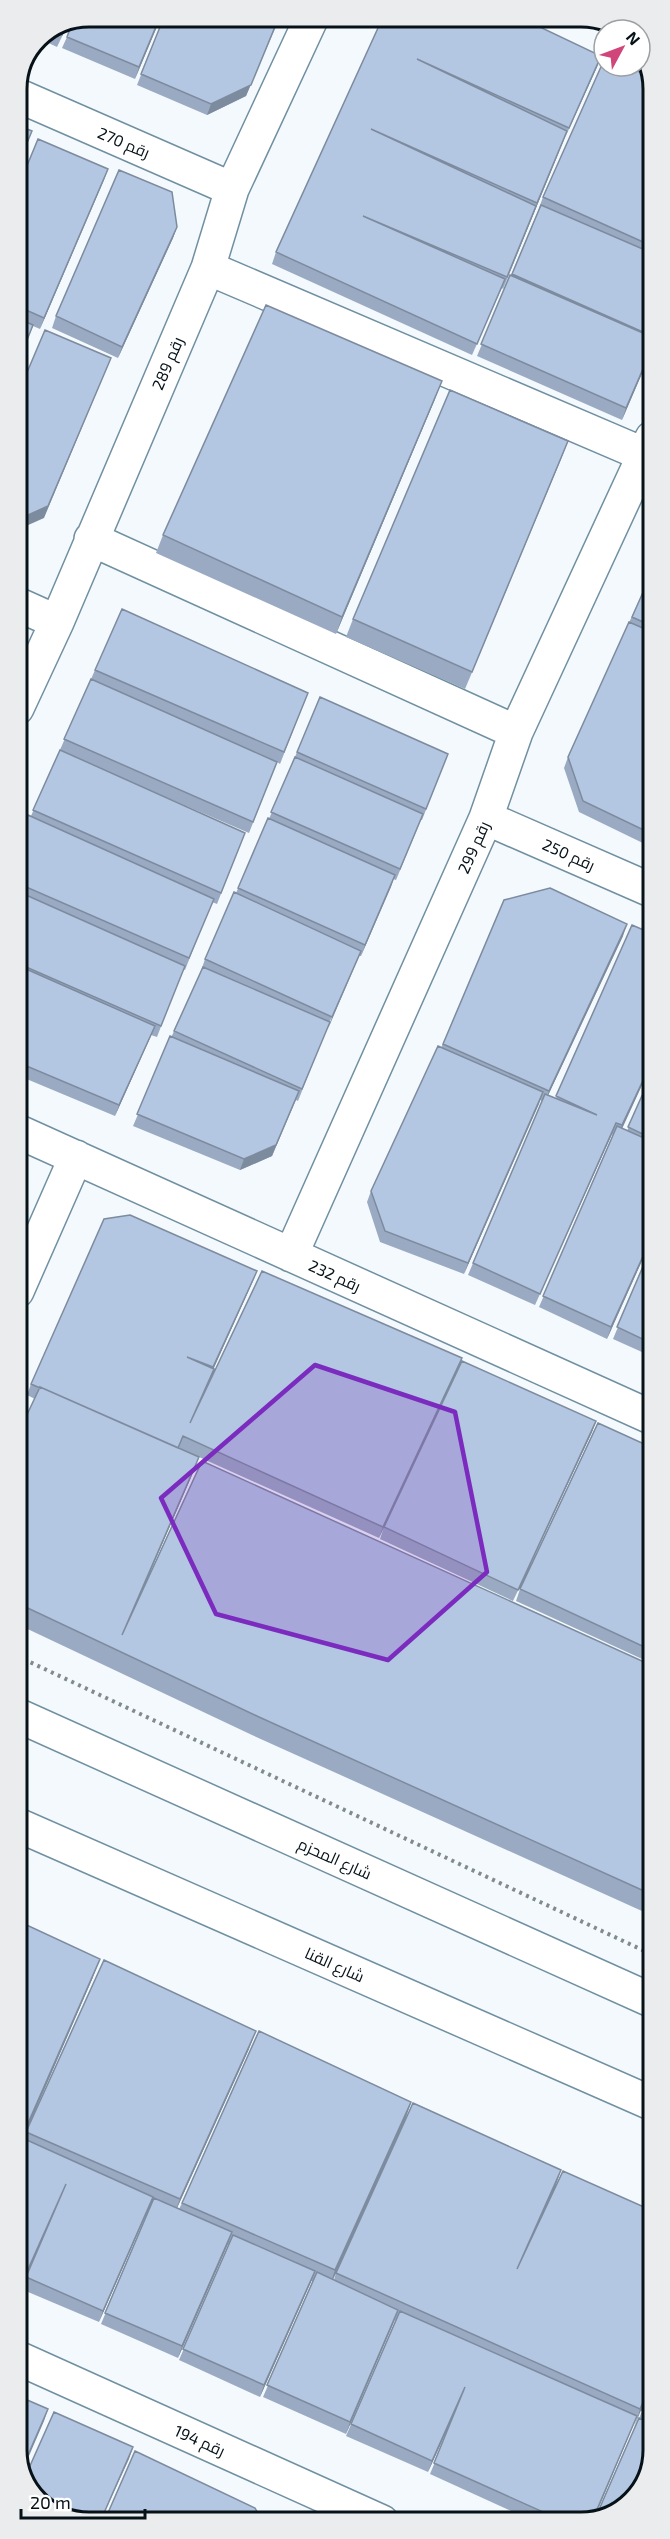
<svg xmlns="http://www.w3.org/2000/svg" width="670" height="2539" viewBox="0 0 670 2539" font-family="'Exo 2',Cairo,sans-serif">
<rect width="100%" height="100%" fill="#f3f9fd"/>
<g fill="none" stroke-linecap="round" stroke-linejoin="round">
<!-- minor casing -->
<g stroke="#7090a1" stroke-width="36">
<path id="minor" d="M17 95 232 189
M208 268 645 455
M91 539 516 732
M17 604 57 622
M17 708 57 622 208 268 232 189 312 17
M486 818 653 891
M17 1131 653 1418
M291 1255 486 818 516 732 652 438
M17 1291 76 1157
M18 2358 382 2522"/>
</g>
<!-- tertiary casing -->
<g stroke="#7090a1" stroke-width="36">
<path id="tertiary" d="M17 1715 653 2001
M18 1825 653 2104"/>
</g>
<!-- path -->
<path stroke="#818a8f" stroke-width="4" stroke-dasharray="3 4.5" stroke-linecap="butt" d="M17 1656 653 1955"/>
<!-- minor -->
<use href="#minor" stroke="#fff" stroke-width="33"/>
<!-- tertiary -->
<use href="#tertiary" stroke="#fff" stroke-width="33"/>
</g>
<!-- wall -->
<path fill="#9aaac2" d="M161 17 135 79 62 48 67 37Z
M164 17H280L246 96 207 115 137 85Z
M383 17 601 56 597 67 564 139 503 289 502 288 472 355 272 264 276 252Z
M67 26 57 47 38 38V37Z
M652 77V350L622 420 477 356 539 209V208L543 197Z
M108 169 40 329 33 326 17 366V190Z
M177 227 173 238 118 358 52 328 56 316Z
M435 399 336 634 156 553 163 535Z
M568 441 561 459 465 689 346 637 353 619Z
M652 572 653 843 651 847 579 812 564 768 568 757Z
M95 670 308 693 280 764 277 762 249 833 133 783 245 833 217 904 212 902 185 970 183 969 157 1037 151 1035 115 1116 17 1075V840L31 816Z
M297 752 448 754 422 820H421L396 880 393 879 361 956H359L327 1028 298 1101 296 1100 272 1156 240 1170 133 1126 174 1031 202 971H201L205 959 236 893 269 819Z
M504 900 623 936 548 1095 556 1098 632 925 653 934V1061L622 1129 627 1131 653 1071V1236L607 1339 539 1307 613 1135 612 1134 535 1305 468 1275 542 1101 540 1100 464 1274 380 1242 367 1202 371 1191 441 1048Z
M653 1243V1357L613 1339Z
M257 1271 252 1283 213 1369 210 1381 199 1406 462 1358 457 1370 379 1538 179 1448 192 1475 141 1593 653 1666V1916L252 1735 17 1624V1436L35 1399 27 1395 31 1384Z
M596 1421 592 1432 513 1601 380 1539 384 1527Z
M653 1448V1664L516 1601 520 1589Z
M18 1921 93 1977 23 2139 26 2132 249 2049 177 2208 179 2209 182 2203 411 2102 405 2120 333 2280H334L336 2273 555 2188 653 2211V2382L633 2426 593 2521H533L430 2474 453 2418 428 2472 346 2436 396 2320H395L346 2434 263 2397 313 2281H311L260 2397 179 2360 229 2244H228L178 2358 101 2324 150 2207H149L99 2322 21 2289 40 2245 21 2287 18 2286Z
M653 2384V2451L638 2421Z"/>
<!-- shaded-wall -->
<path fill="#7d8b9e" d="M160 17H161L135 79 139 67Z
M279 17 246 96 207 115 211 104Z
M601 56 597 67 564 140 569 128Z
M567 131 563 142 503 289 537 203Z
M108 169 104 180 40 329 44 318Z
M177 227 173 238 118 358 122 347Z
M652 348V350L622 420 626 408Z
M111 358 44 518 17 530V520Z
M442 381 435 399 336 634 342 617Z
M568 441 561 459 465 689 472 672Z
M395 875 391 887 361 956 365 945Z
M627 924 623 936 545 1102 549 1091Z
M361 951 356 963 328 1029 332 1017Z
M155 1026 150 1038 115 1116 119 1105Z
M653 1059V1061L618 1137 622 1125Z
M299 1091 272 1156 240 1170 244 1159Z
M543 1092 539 1104 464 1274 468 1263Z
M616 1123 612 1134 535 1305 540 1294Z
M653 1234V1236L607 1339 611 1327Z
M257 1271 252 1283 209 1379 213 1367Z
M462 1358 457 1370 379 1538 383 1527Z
M596 1421 592 1432 513 1601 518 1590Z
M199 1457 192 1475 115 1653 122 1635Z
M100 1959 93 1977 19 2148 25 2130Z
M256 2031 249 2049 173 2217 180 2199Z
M411 2102 405 2120 329 2288 335 2270Z
M561 2170 555 2188 517 2269Z
M62 2196 21 2287 25 2276Z
M153 2197 149 2208 99 2322 103 2311Z
M232 2232 228 2244 178 2358 182 2346Z
M315 2271 311 2282 260 2397 264 2385Z
M398 2310 394 2321 346 2434 350 2422Z
M653 2379V2382L634 2427 640 2409Z
M465 2387 461 2399 428 2472 432 2461Z
M48 2409 44 2421 22 2472 21 2471Z
M637 2416 593 2521H592Z
M133 2447 129 2459 100 2522Z"/>
<!-- building -->
<path fill="#b3c6e2" stroke="#7d8b9e" stroke-width="1.5" d="M89 16 160 17 139 67 67 37 72 23Z
M164 17H279L251 85 211 104 141 74Z
M383 17H519L601 56 569 128 417 59 567 131 537 203 371 129 536 206 507 277 363 216 505 279 477 344 276 252Z
M66 26 62 35 52 31Z
M604 60V66H625L652 77V246L543 197Z
M17 125 32 131 17 167Z
M38 139 108 169 44 318 17 306V190Z
M119 170 172 192 177 227 122 347 56 316Z
M541 205 652 253V336L512 274Z
M510 275 652 337V348L626 408 481 344Z
M266 305 442 381 342 617 163 535Z
M17 318 33 325 17 365Z
M45 330 111 358 48 506 17 520V396Z
M450 390 568 441 472 672 353 619Z
M652 572V626L632 617Z
M122 609 308 693 284 752 95 670Z
M629 622 652 632V834L583 801 568 757Z
M91 679 277 762 253 822 64 739Z
M320 697 448 754 426 809 297 752Z
M60 750 245 833 221 893 33 810Z
M295 757 423 814 400 869 271 812Z
M28 815 214 899 189 958 17 883V840Z
M268 818 395 875 365 945 238 888Z
M550 888 627 924 549 1091 443 1044 504 900Z
M17 891 185 966 161 1026 17 963Z
M234 892 361 951 332 1017 205 959Z
M632 925 653 934V1059L622 1125 616 1123 540 1294 473 1263 545 1094 597 1115 556 1096Z
M17 965 155 1026 119 1105 17 1062Z
M203 967 330 1022 302 1089 174 1031Z
M170 1036 299 1091 276 1145 244 1159 137 1114Z
M438 1046 543 1092 468 1263 385 1231 371 1191Z
M653 1071V1139L628 1127Z
M617 1126 653 1142V1234L611 1327 543 1296Z
M17 1183 20 1189 17 1195Z
M130 1215 257 1271 213 1367 187 1357 214 1369 190 1423 262 1271 462 1358 383 1527 183 1436 178 1448 40 1387V1388L31 1384 104 1219Z
M653 1243V1344L617 1327Z
M462 1361 596 1421 518 1590 384 1527Z
M40 1387 199 1457 122 1635 202 1461 653 1666V1895L259 1717 17 1603V1436Z
M598 1423 653 1448V1651L520 1589Z
M18 1921 100 1959 25 2130 18 2126Z
M104 1960 256 2031 180 2199 26 2132Z
M259 2031 411 2102 335 2270 182 2203Z
M413 2103 561 2170 517 2269 563 2171 653 2211V2379L640 2409 336 2273Z
M18 2136 153 2197 103 2311 26 2277 66 2184 25 2276 18 2273Z
M154 2198 232 2232 182 2346 105 2313Z
M233 2235 315 2271 264 2385 183 2349Z
M317 2272 398 2310 350 2422 267 2385Z
M400 2311 637 2416 592 2521H563L434 2463 465 2387 432 2461 351 2424Z
M653 2384V2416L641 2410Z
M18 2396 48 2409 21 2471 18 2465Z
M54 2412 133 2447 100 2522H84L41 2504 25 2477Z
M639 2418 653 2424V2451L638 2495 596 2521H594Z
M135 2451 255 2508 263 2522H104Z"/>
<!-- marked area -->
<path fill="#7b2cbf" fill-opacity="0.2" stroke="#7b2cbf" stroke-width="4.5" stroke-linejoin="round" d="M315 1365 455 1412 487 1572 388 1660 216 1614 161 1498Z"/>
<g text-anchor="middle" dominant-baseline="central" stroke-width="5" stroke-linejoin="round" paint-order="stroke">
<!-- street labels -->
<g font-size="16" fill="#061218" stroke="#fff">
<text transform="translate(124 142) rotate(23)">رقم 270</text>
<text transform="translate(167 363) rotate(-67)">رقم 289</text>
<text transform="translate(473 847) rotate(-66)">رقم 299</text>
<text transform="translate(569 854) rotate(24)">رقم 250</text>
<text transform="translate(335 1275) rotate(24)">رقم 232</text>
<text transform="translate(335 1858) rotate(24)">شارع المحزم</text>
<text transform="translate(335 1964) rotate(24)">شارع القنا</text>
<text transform="translate(200 2440) rotate(24)">رقم 194</text>
</g>
</g>
<!-- crop -->
<path d="M0 0H670V2539H0ZM89 27H581A62 62 0 0 1 643 89V2450A62 62 0 0 1 581 2512H89A62 62 0 0 1 27 2450V89A62 62 0 0 1 89 27Z" fill="#ebeced" fill-rule="evenodd"/>
<path fill="none" stroke="#061218" stroke-width="3" d="M89 27H581A62 62 0 0 1 643 89V2450A62 62 0 0 1 581 2512H89A62 62 0 0 1 27 2450V89A62 62 0 0 1 89 27Z"/>
<!-- north arrow -->
<g transform="translate(622 48) rotate(49)"><circle r="28" fill="#ffffff" stroke="#9ba0a3" stroke-width="1.5"/>
<path d="M0-4.5L10 22L0 15L-10 22Z" fill="#d0457a"/>
<text y="-9" font-size="16" font-weight="bold" text-anchor="middle" fill="#061218">N</text>
</g>
<!-- scale -->
<path d="M21 2509v9h124v-9" fill="none" stroke="#061218" stroke-width="3"/>
<text x="30" y="2509" font-size="18" fill="#061218" stroke="#ffffff" stroke-width="4.5" paint-order="stroke">20 m</text>
</svg>
